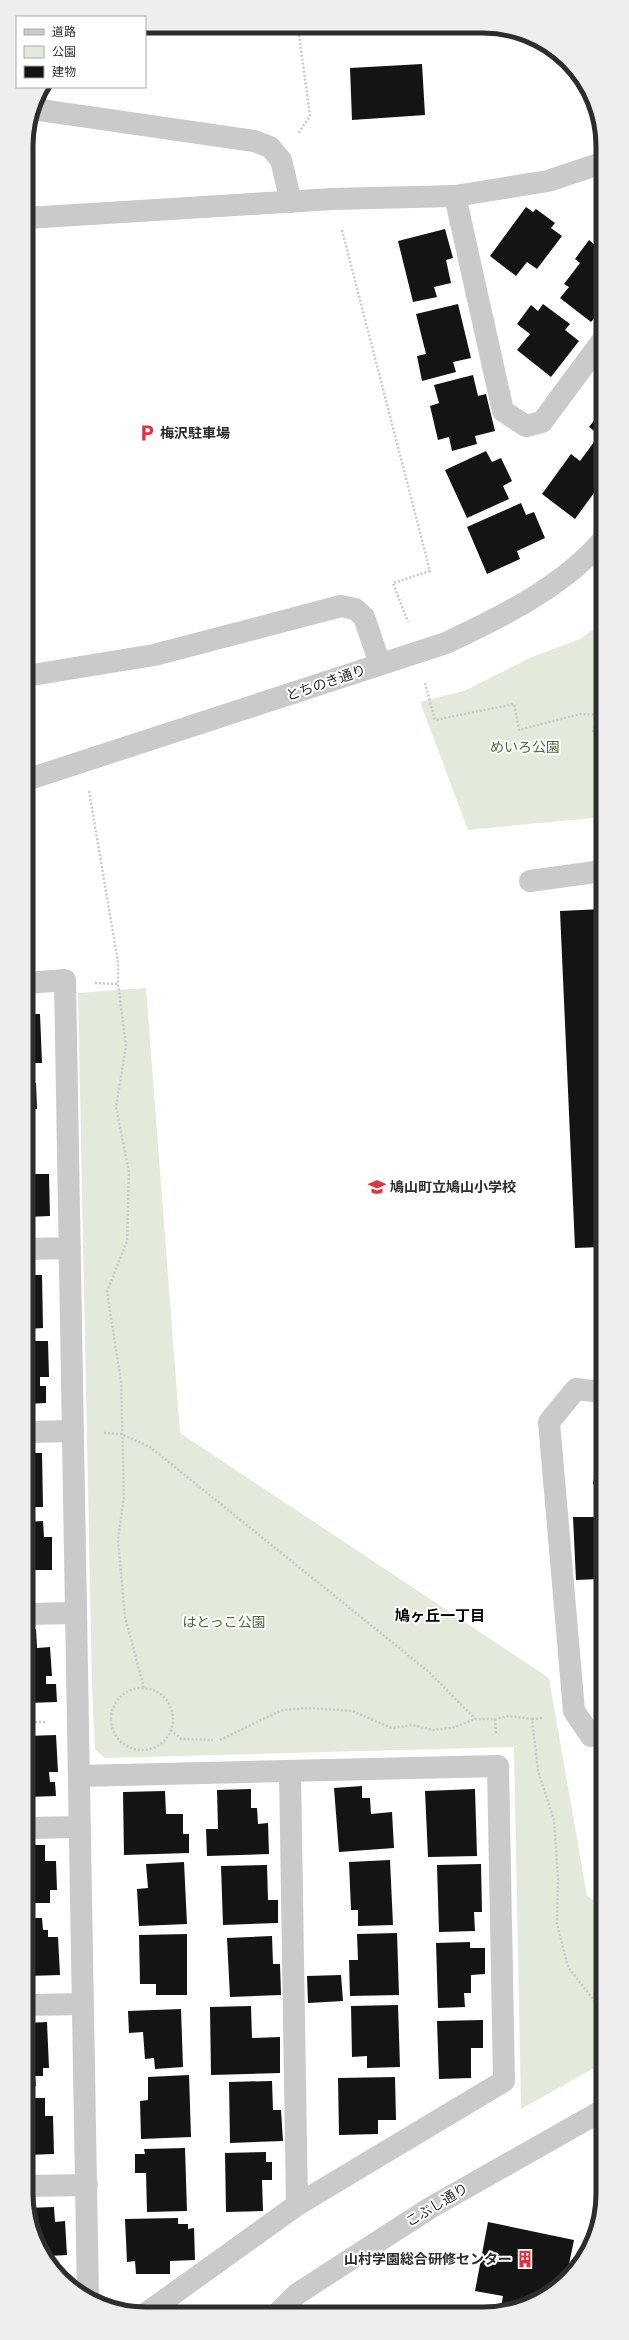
<svg xmlns="http://www.w3.org/2000/svg" width="629" height="2340" viewBox="0 0 629 2340" font-family="Rubik,'Noto Sans JP',sans-serif">
<rect width="100%" height="100%" fill="#fff"/>
<!-- green -->
<path fill="#e3eadb" d="M602 623V817L468 830 420 702 464 691 532 657 580 639Z
M146 988 180 1433 549 1678 587 1896 603 1906V2063L521 2109 514 1747 105 1758 95 1750 92 1687 78 993Z"/>
<!-- building -->
<path fill="#141414" d="M422 64 425 115 352 120 350 68Z
M526 207 533 212 536 209 555 223 551 228 562 236 537 269 527 262 516 276 490 256Z
M445 229 453 258 446 260 451 283 434 287 437 297 413 302 398 241Z
M599 239 602 241V308L591 322 560 298 569 287 564 284 580 263 575 259 589 240 595 245Z
M458 304 471 358 453 362 456 372 422 381 417 356 426 354 416 314Z
M543 304 570 324 565 330 579 341 551 377 517 350 530 334 517 324 531 305 538 311Z
M473 375 478 396 486 394 495 431 475 436 477 444 452 451 449 437 438 440 430 406 439 403 434 385Z
M602 410V437L589 427Z
M594 442 602 448V482L575 519 542 494 571 454 580 461Z
M486 451 492 462 501 458 512 481 503 486 509 499 467 518 445 470Z
M521 503 526 515 534 512 545 538 517 551 520 559 487 574 467 527Z
M602 909V1247L575 1248 560 911Z
M27 1014H40L42 1063H27Z
M27 1083H36L37 1109H30L31 1143H27Z
M27 1161H32V1174H49L50 1216 27 1217Z
M27 1275H42L43 1328 27 1329Z
M27 1341H48L49 1377H40V1386H46V1403L27 1404Z
M602 1432V1505L595 1503 598 1485 593 1484Z
M27 1453H42L43 1507H27Z
M573 1517H596L600 1579 576 1580Z
M43 1521 44 1537H52V1570H33L34 1582H27V1522Z
M36 1629 37 1648 50 1647 52 1676H46V1684H56L57 1702 27 1703V1630Z
M56 1735 58 1772H49L50 1782H55L56 1796 27 1797V1736Z
M362 1786V1798H370L371 1814 392 1812 394 1848 339 1852 334 1788Z
M251 1789V1808H257L258 1824 268 1823 269 1854 207 1856 206 1829H218L217 1790Z
M475 1789 477 1856 428 1857 425 1791Z
M165 1791 166 1814H183V1834H189V1853L124 1855 123 1792Z
M27 1845H45V1861H56L57 1890H50V1903H32L33 1909H27Z
M390 1860 393 1925 358 1926V1910H351L349 1862Z
M184 1862 187 1924 139 1926 137 1889 148 1888 146 1864Z
M481 1864 482 1912H474L475 1931 439 1932 437 1865Z
M267 1865 268 1900H278V1923L223 1925 221 1866Z
M27 1918H42L43 1930H48V1937H58L60 1975 27 1976Z
M397 1933 399 1995 350 1996 349 1960H358L357 1934Z
M187 1934V1995H156V1984H140L139 1935Z
M272 1936 273 1964H280L281 1995 230 1997 227 1938Z
M470 1942V1948H485V1974L471 1975V1993H464L465 2007 438 2008 436 1943Z
M341 1975 343 2001 308 2003 307 1976Z
M398 2005 400 2067 367 2068V2056L352 2057 351 2006Z
M251 2006 252 2038 280 2037V2073L211 2075 210 2007Z
M181 2009 183 2067 155 2069 154 2058 145 2059 143 2032 129 2033 128 2011Z
M483 2020V2048H471V2078L439 2079 437 2021Z
M47 2022 49 2068H43V2076H35L36 2086 27 2087V2023Z
M189 2075 191 2137 141 2139 140 2101 148 2100V2077Z
M395 2077 396 2120H378V2134L339 2135 338 2078Z
M272 2081 273 2110H281L283 2141 230 2143 229 2082Z
M27 2098H45V2116H53L54 2154 27 2155Z
M185 2148 187 2211 147 2212 146 2173H135V2154H145L144 2149Z
M266 2152V2162H272V2180H262L263 2211 226 2212 225 2153Z
M54 2207 55 2222 65 2221 67 2255 49 2256V2264L38 2247 27 2208Z
M178 2218V2224H188V2229L194 2228 195 2260 170 2261V2274H136L135 2261 127 2262 125 2219Z
M488 2222 574 2240 566 2279 543 2298 500 2313 503 2296 475 2291Z"/>
<g fill="none" stroke-linecap="round" stroke-linejoin="round">
<!-- path -->
<path stroke="#cacaca" stroke-width="2.5" stroke-dasharray="2 2" stroke-linecap="butt" d="M298 27 310 116 298 134
M342 230 430 571 393 583 408 622
M425 683 435 720 514 704 519 730 580 714 602 715
M599 715 593 732 602 742
M89 791 118 962V984L126 1046 116 1107 129 1172 127 1241 107 1292 121 1381 124 1495 118 1540 125 1617 144 1688
M95 983 118 984
M104 1433 121 1434 150 1447 429 1672 475 1719
M111 1719a31 31 0 1 1 62 0a31 31 0 1 1-62 0Z
M495 1719 496 1735
M532 1719 544 1718
M27 1722H46
M171 1730 181 1739 213 1740
M220 1740 282 1710 309 1708 352 1711 392 1728 412 1725 433 1730 452 1728 475 1719H495L509 1716 532 1719 538 1771 554 1820 558 1879 557 1924 568 1967 603 2012
M597 2215H600"/>
<!-- minor -->
<path stroke="#cacaca" stroke-width="22" d="M33 109 254 141 270 147 281 160 291 202
M455 196 503 411 526 426 542 422 602 341
M26 218 333 199 455 196 548 181 602 163
M26 676 154 655 341 606 355 609 364 617 380 664
M26 780 446 643C501 617 561 588 602 541
M530 881 602 871
M27 983 65 980 88 2299
M27 1249 70 1248
M27 1432 73 1431
M27 1614 76 1613
M591 1736 574 1711 549 1422 576 1389 602 1392
M290 1771 297 2205
M79 1776 498 1766 504 2081 297 2205 148 2312
M27 1828 80 1827
M27 2005 83 2004
M27 2186 87 2185
M279 2312 297 2294 430 2208 603 2110"/>
</g>
<!-- icons -->
<defs>
<g id="parking-bare" transform="scale(1.38)"><path d="M-3.5-5.5H1a3.5 3.5 0 0 1 0 7H-1V5.5H-3.5ZM-1-3.4V-.6H.8a1.4 1.4 0 0 0 0-2.8Z" fill="#dc3643" stroke="#fff" stroke-width="2.5" paint-order="stroke"/></g>
<g id="school-bare" transform="scale(1.38)"><path d="M0-5L7-2L0 1L-7-2ZM-4 1L0 2.5L4 1V4Q0 6-4 4Z" fill="#dc3643" stroke="#fff" stroke-width="2.5" paint-order="stroke"/></g>
<g id="building-bare" transform="scale(1.38)"><path d="M-4-6H4V6H1V3H-1V6H-4ZM-2.5-4.3h1.7v1.8h-1.7ZM.8-4.3h1.7v1.8H.8ZM-2.5-1h1.7V.8h-1.7ZM.8-1h1.7V.8H.8Z" fill="#dc3643" stroke="#fff" stroke-width="2.5" paint-order="stroke"/></g>
</defs>
<g fill-rule="evenodd">
<use href="#parking-bare" x="147" y="433"/>
<use href="#school-bare" x="377" y="1187"/>
<use href="#building-bare" x="525" y="2259"/>
</g>
<g text-anchor="middle" dominant-baseline="central" stroke-width="4" stroke-linejoin="round" paint-order="stroke">
<!-- poi labels -->
<g font-size="14" font-weight="bold" fill="#2d2d2d" stroke="#fff" text-anchor="start">
<text x="160" y="433">梅沢駐車場</text>
<text x="390" y="1187">鳩山町立鳩山小学校</text>
<text x="512" y="2259" text-anchor="end">山村学園総合研修センター</text>
</g>
<!-- street labels -->
<g font-size="14" fill="#2d2d2d" stroke="#fff">
<text transform="translate(326 683) rotate(-19)">とちのき通り</text>
<text transform="translate(437 2205) rotate(-31)">こぶし通り</text>
</g>
<!-- park labels -->
<g font-size="14" fill="#50663d" stroke="#fff">
<text x="525" y="747">めいろ公園</text>
<text x="224" y="1622">はとっこ公園</text>
</g>
<!-- neighbourhood labels -->
<g font-size="15" font-weight="bold" fill="#000" stroke="#fff">
<text x="440" y="1616">鳩ヶ丘一丁目</text>
</g>
</g>
<!-- crop -->
<path d="M0 0H629V2340H0ZM146 33H483A113 113 0 0 1 596 146V2194A113 113 0 0 1 483 2307H146A113 113 0 0 1 33 2194V146A113 113 0 0 1 146 33Z" fill="#eee" fill-rule="evenodd"/>
<path fill="none" stroke="#2d2d2d" stroke-width="5" d="M146 33H483A113 113 0 0 1 596 146V2194A113 113 0 0 1 483 2307H146A113 113 0 0 1 33 2194V146A113 113 0 0 1 146 33Z"/>
<!-- legend -->
<rect x="16" y="16" width="130" height="72" fill="#ffffff" stroke="#ababab"/>
<rect x="24" y="29" width="20" height="6" fill="#cacaca" stroke="#ababab"/>
<text x="52" y="36" font-size="12" fill="#2d2d2d">道路</text>
<rect x="24" y="46" width="20" height="12" fill="#e3eadb" stroke="#ababab"/>
<text x="52" y="56" font-size="12" fill="#2d2d2d">公園</text>
<rect x="24" y="66" width="20" height="12" fill="#141414" stroke="#ababab"/>
<text x="52" y="76" font-size="12" fill="#2d2d2d">建物</text>
</svg>
